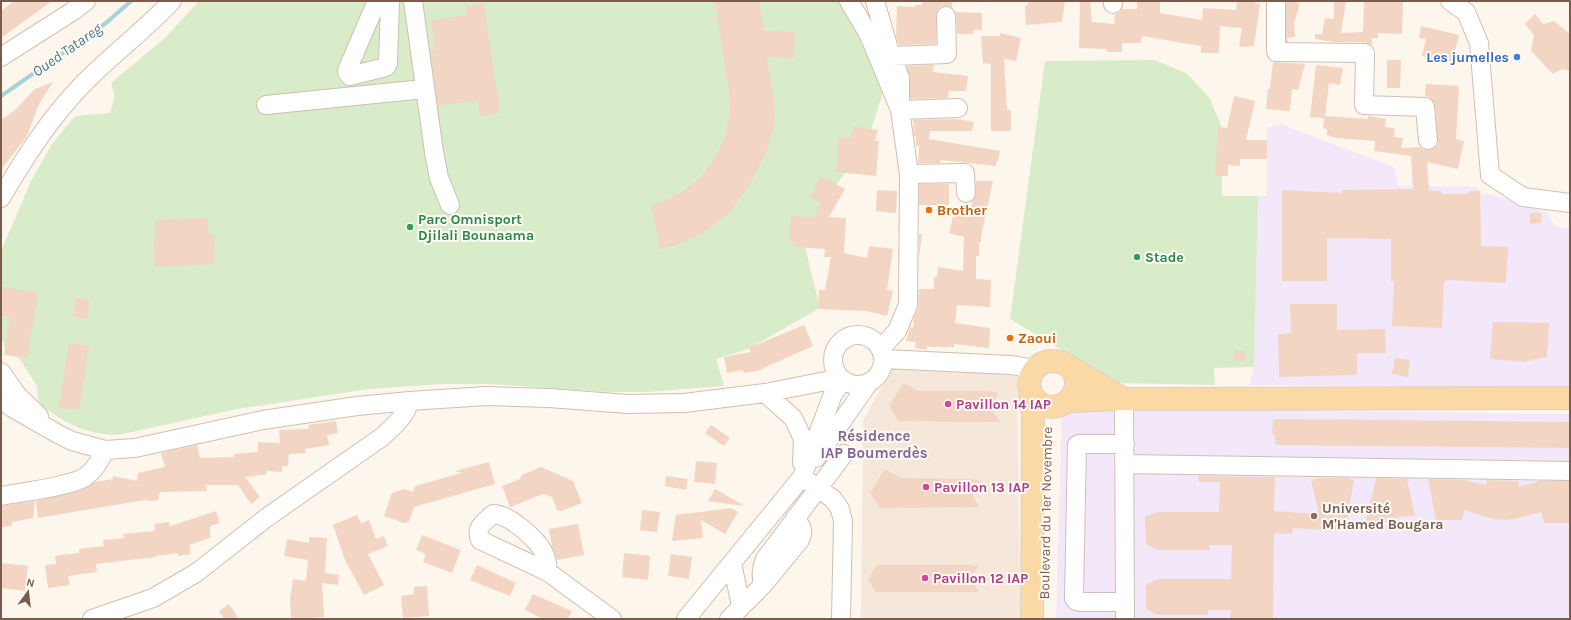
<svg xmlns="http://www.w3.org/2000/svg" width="1571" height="620" viewBox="0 0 1571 620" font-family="Karla,sans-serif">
<rect width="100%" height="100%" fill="#fdf6ec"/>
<!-- residential -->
<path fill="#f5e8da" d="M892 369 1017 373 1020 619H861L863 420Z"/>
<!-- education -->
<path fill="#f3e8fa" d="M1280 124 1394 167 1398 186 1477 187 1483 196 1487 193 1548 213 1554 225 1565 229 1570 226V388L1249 385 1254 367 1258 196H1267V128Z
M1072 408 1570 414V619H1056L1062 409Z"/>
<!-- garden -->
<path fill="#d8ecc9" d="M199 1H839L885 86 865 149 846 171 813 218 803 239 820 308 748 349 716 359 724 386 648 392H607L488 384H443L369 389 237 409 118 435C85 434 65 423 39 404L37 386 16 353 6 352 1 336V251L32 179 52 144 75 116 110 113 115 96 111 83 165 38Z
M1154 60 1186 73 1209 97 1221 125 1222 196H1258L1254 367 1214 368 1215 385 1117 383 1010 319 1045 61Z"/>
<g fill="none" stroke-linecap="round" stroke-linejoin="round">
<!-- stream -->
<path stroke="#a5d3da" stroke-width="4" d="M1 96 106 23 131 1"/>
</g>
<!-- building -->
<path fill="#f3d5c3" d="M14 1H52L1 38V11Z
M715 1H759L764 31 795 32 794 58 767 57 775 109 773 131 765 156 750 183 729 213 706 231 683 243 660 250 651 205 665 201 685 190 702 176 715 158 726 134 730 113 729 93Z
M922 1H952V8L945 6 940 7 937 11 936 44 899 45 896 36 897 6 915 7V5H922Z
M1028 1H1065L1062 22 1026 25 1025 6 1028 5Z
M1080 1H1090L1092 22 1114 24 1115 14 1119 13 1122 9H1137V1H1160V13L1202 20 1203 8 1236 10 1237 1H1255V4L1260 3 1254 46 1239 47 1242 28 1220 26 1219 53H1201V46L1142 36 1141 43H1122V52H1107V49L1079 48Z
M1292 1 1300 4 1294 23 1295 37 1287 38 1288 42H1286V2Z
M1334 1H1346L1341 33 1363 32 1364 1H1403L1402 34 1378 33V38H1372V45L1365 42H1334L1315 39V34H1322L1325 18 1334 19Z
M484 4 500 113 480 116 478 100 438 106 430 50 435 49 431 20 467 15 466 6Z
M956 12 982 13V30H973V34H957Z
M1535 14 1543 24 1554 21 1570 34V71L1562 69 1553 74 1531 51 1534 35 1525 24Z
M1421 26 1459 35 1452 63 1422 56 1426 39 1419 38Z
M1000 33 1021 38 1016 61 1004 59 1007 110H1011V131H991V64L983 63 981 36H1000Z
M1387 60H1401L1400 88H1387Z
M1273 62 1305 64 1298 90 1292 89 1290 111 1266 109 1268 89H1270Z
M934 65 933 72 968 76 966 91H949L948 98 910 99V78L906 66Z
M1316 65 1343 68 1340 85 1329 83 1325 116 1368 119V116L1386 119 1385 127 1395 128 1394 137 1403 138 1401 148 1420 147 1424 150H1429L1434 148 1438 144 1435 106 1430 98 1425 96 1426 84 1459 86 1456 139 1464 141 1458 169 1427 162 1429 191H1442V194H1468L1469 191H1480L1481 246 1508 247 1506 283 1446 280V282H1444L1442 328 1392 326 1394 281H1391V239L1327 238V281H1282V190L1342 193V190L1413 189 1411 156 1374 151 1375 141 1336 138 1327 135V129L1323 128 1324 118 1310 117Z
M53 82 39 104 27 136 1 170V120L14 111 35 89Z
M1234 96 1255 101 1246 140H1267V159H1240V166L1228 165V176H1215L1218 127 1227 128Z
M956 119 974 122 972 131H930L929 139 1000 151 998 162 996 161V166L941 160 940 163H918L919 146H916V136H914L913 120Z
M854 126 878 130 875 141H879L876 176 836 172 839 137 851 138Z
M821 176 845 189 829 217 846 218 844 253 867 258 869 246 893 249 887 290 893 291 887 316 866 311 818 309 819 290H825L831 257H824L825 249 795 247 796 242 789 241 791 216 814 217 821 203 810 197Z
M976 181H993L981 237V242H979V256H976V279L991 280 990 307 957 305 955 323 990 328 989 348 954 344V347H927L926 350 915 348 916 342 906 341 910 327 913 328 914 317 918 309 919 289H934V277H937L938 267 963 271 964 237 949 233 955 208 971 211 972 201 975 197 976 193Z
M919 184H949V205H919Z
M877 190 897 191 896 213 876 211Z
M1530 213H1541V223L1530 224Z
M208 218 209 235H214L215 264 155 267 154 236H155V220Z
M919 234H922L919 258Z
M3 287 35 292V294L38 295 27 358 4 355 10 317 1 316V298Z
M76 298 90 301 87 319 73 316Z
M1290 304H1337V330L1385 329 1386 353H1357V375L1279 377 1278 334 1291 333Z
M1493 322 1549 323 1547 357 1523 362 1490 359Z
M804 325 813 346 757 371 744 373 743 370 727 373 724 357 751 352 749 348Z
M69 343 89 346 79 410 59 407Z
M1235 350 1246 351 1245 361 1234 360Z
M1395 358 1410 360 1408 377 1392 374Z
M904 383 918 391H988L998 393 993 407 994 413 1000 422 898 421 889 405Z
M1273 419 1570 422V448L1276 445 1274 434H1272Z
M336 421 338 433 327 435 329 445 305 449 306 453 289 454 288 466H282V472L266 471V475H257V476L245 477 260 497 251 504 238 485H206L207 491 160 492 158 500 152 501 144 500 38 518 36 501 81 490 96 482 113 479V476L137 481 138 473 165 467 161 453 197 445 200 458 234 457V454L258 452V442L280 443 279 430 309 429 308 425Z
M711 425 730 438 724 446 705 433Z
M696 461 717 463 715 484 694 482Z
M489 462 495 484 414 507 409 522 404 523 384 516 392 493 405 489 413 492 415 486 461 473 455 471Z
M541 467 573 481 582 503 561 511 557 510 552 497 543 494 510 507 502 486 520 479 522 475Z
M885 469 901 478 970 479 981 481 975 489 973 496 979 507 880 508 870 493Z
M666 476 688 479 686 490 665 486Z
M1198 476 1275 477 1274 511 1319 514 1311 480 1318 478H1348L1354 480 1347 519H1342L1341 531 1293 528 1292 534 1274 533 1273 619H1230L1231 610H1208V615H1158L1146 609V585L1158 579H1231L1232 545H1209L1210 550H1157L1146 544 1145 516 1158 512H1219L1220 482H1199Z
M1376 478 1407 479 1415 515 1396 518 1386 517V522L1366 521Z
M1428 479 1463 480 1486 485 1487 480 1518 481 1519 487 1540 481H1570V523H1544L1541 512 1515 519 1505 520 1493 519 1464 510 1462 520H1436Z
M715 489 743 505V506L708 501Z
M35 501 33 518 12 522V526L1 527V506Z
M731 508 738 512 725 534 701 520 703 538 672 541 676 515Z
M642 510 660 512 657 532 640 530Z
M216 511 220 523 210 526V538L189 545 191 554 178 556V553L155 556V557L96 564 97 572 68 576 70 585 48 588 45 565 56 564 55 556 79 553V549L104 546 103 540 124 538 123 534 155 531 154 524 169 522 170 526Z
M357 515 361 523 369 520 376 539 384 536 388 546 368 554 384 585 364 595 345 560 333 525Z
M578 524 584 555 557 560 552 546 549 529Z
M422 535 461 550 452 573 423 562 426 554 416 550Z
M309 537 327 538 325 573 339 575 338 585 322 583 324 617 291 619 290 598 293 579 306 581 308 560 284 556 287 539 309 543Z
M624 553 650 556 648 580 622 577Z
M671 554 692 557 689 579 668 576Z
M1 563 28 566 25 591 1 588Z
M477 565 516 583 510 596 470 580Z
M877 565H969L979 566 973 575 972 580 979 592H876L868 579Z
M427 586 429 616 403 618 401 596 414 594V587Z
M533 594 572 611 568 619H543L525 610Z
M229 604 239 619H224L219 611Z"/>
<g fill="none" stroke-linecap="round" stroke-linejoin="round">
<!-- minor casing -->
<g stroke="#d1beb0" stroke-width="20">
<path id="minor" d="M377 1 348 68 347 72 350 76 386 67 388 64 390 1
M413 1 434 152 439 178 450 205
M849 1 869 35 900 110 958 108
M875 1 891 56 900 78V110L909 174 908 305 897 331 881 348
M1113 1V4
M1276 1V52L1365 53 1364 105 1425 107 1428 140
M1450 1 1466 12 1479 43 1490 175 1523 197 1570 203
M891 56 947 54 946 16
M1 57 73 11 86 1
M266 105 424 89
M909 174 965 173 966 193
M1 198C25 157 50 118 83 84 111 55 144 31 172 1
M833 360a25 25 0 1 1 50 0a25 25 0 1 1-50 0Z
M884 359 1011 365 1035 369
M1 372 17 395 39 416
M765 393 793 418 803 439 802 463
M1 399 14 409 58 434 72 441 105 450 135 448 263 420 357 406 410 401 486 396 549 398 628 404 684 403 765 393 841 378
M1124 399 1125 619
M1125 444H1079L1077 445 1074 598 1076 601 1080 602H1125
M816 458 868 384
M1124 464 1570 471
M802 477 833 499 840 509 843 521 841 619
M1 496C22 492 69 487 85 477 95 470 100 460 105 450
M732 563 741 606
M548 572C547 566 547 559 544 553 537 539 509 514 493 514 484 523 475 526 480 540L548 572 612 619
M763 585C761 575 761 569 765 559L844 454
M92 619 153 598 196 573 266 518 382 437C394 426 405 417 410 401
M686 619 802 477 833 394 843 381
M729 619 763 585 800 540C805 530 801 526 795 518"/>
</g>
<!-- major casing -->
<g stroke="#dad1cd" stroke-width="24">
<path id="major" d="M1030 391 1033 416 1032 619
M1124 399 1570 398
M1069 401 1124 399 1071 368C1044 347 1017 378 1035 399 1055 421 1089 393 1071 368"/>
</g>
<!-- minor -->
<use href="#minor" stroke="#fff" stroke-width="18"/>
<!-- major -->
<use href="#major" stroke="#fbd9a5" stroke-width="22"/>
</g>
<!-- markers -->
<circle fill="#3f7fe0" stroke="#fffaf3" stroke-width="1.5" cx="1517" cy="57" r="4"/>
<g fill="#e8710a" stroke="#fffaf3" stroke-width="1.5">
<circle cx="929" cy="210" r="4"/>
<circle cx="1010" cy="338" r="4"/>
</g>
<g fill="#2e9e5b" stroke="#fffaf3" stroke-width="1.5">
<circle cx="410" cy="227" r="4"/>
<circle cx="1137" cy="257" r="4"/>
</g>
<g fill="#d1479c" stroke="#fffaf3" stroke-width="1.5">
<circle cx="948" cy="404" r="4"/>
<circle cx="926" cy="487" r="4"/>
<circle cx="925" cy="578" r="4"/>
</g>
<circle fill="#8d6e63" stroke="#fffaf3" stroke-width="1.5" cx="1314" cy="516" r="4"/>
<g text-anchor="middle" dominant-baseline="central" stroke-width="4" stroke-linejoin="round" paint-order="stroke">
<!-- shop labels -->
<g font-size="14" font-weight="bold" fill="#366cbe" stroke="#fffaf3" text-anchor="end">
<text x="1509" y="57">Les jumelles</text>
</g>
<!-- food labels -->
<g font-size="14" font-weight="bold" fill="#c56008" stroke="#fffaf3" text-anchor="start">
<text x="937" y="210">Brother</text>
<text x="1018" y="338">Zaoui</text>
</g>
<!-- leisure labels -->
<g font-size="14" font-weight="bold" fill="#27864d" stroke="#fffaf3" text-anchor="start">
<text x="418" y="219">Parc Omnisport<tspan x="418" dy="16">Djilali Bounaama</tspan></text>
<text x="1145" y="257">Stade</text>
</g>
<!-- hotel labels -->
<g font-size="14" font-weight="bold" fill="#b23c85" stroke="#fffaf3" text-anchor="start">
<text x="956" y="404">Pavillon 14 IAP</text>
<text x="934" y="487">Pavillon 13 IAP</text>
<text x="933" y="578">Pavillon 12 IAP</text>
</g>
<!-- education labels -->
<g font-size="14" font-weight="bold" fill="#785e54" stroke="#fffaf3" text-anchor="start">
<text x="1322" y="508">Université<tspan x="1322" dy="16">M'Hamed Bougara</tspan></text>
</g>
<!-- street labels -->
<g font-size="14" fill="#7a5c4d" stroke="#fffaf3">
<text transform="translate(1046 513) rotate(-89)">Boulevard du 1er Novembre</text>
</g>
<!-- water labels -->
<g font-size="15" font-style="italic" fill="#437c86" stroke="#fffaf3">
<text transform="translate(67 50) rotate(-35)">Oued Tatareg</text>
</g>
<!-- neighbourhood labels -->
<g font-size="15" font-weight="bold" fill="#846695" stroke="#fffaf3">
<text x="874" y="436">Résidence<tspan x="874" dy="17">IAP Boumerdès</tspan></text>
</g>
</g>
<!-- border -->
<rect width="1571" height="620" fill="none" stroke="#7a5c4d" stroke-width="4"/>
<!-- north arrow -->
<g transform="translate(28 592) rotate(15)" stroke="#fffaf3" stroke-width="3" paint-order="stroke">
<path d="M0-3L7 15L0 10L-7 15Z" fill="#7a5c4d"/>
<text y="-6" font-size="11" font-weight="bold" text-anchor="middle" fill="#7a5c4d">N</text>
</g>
</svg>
